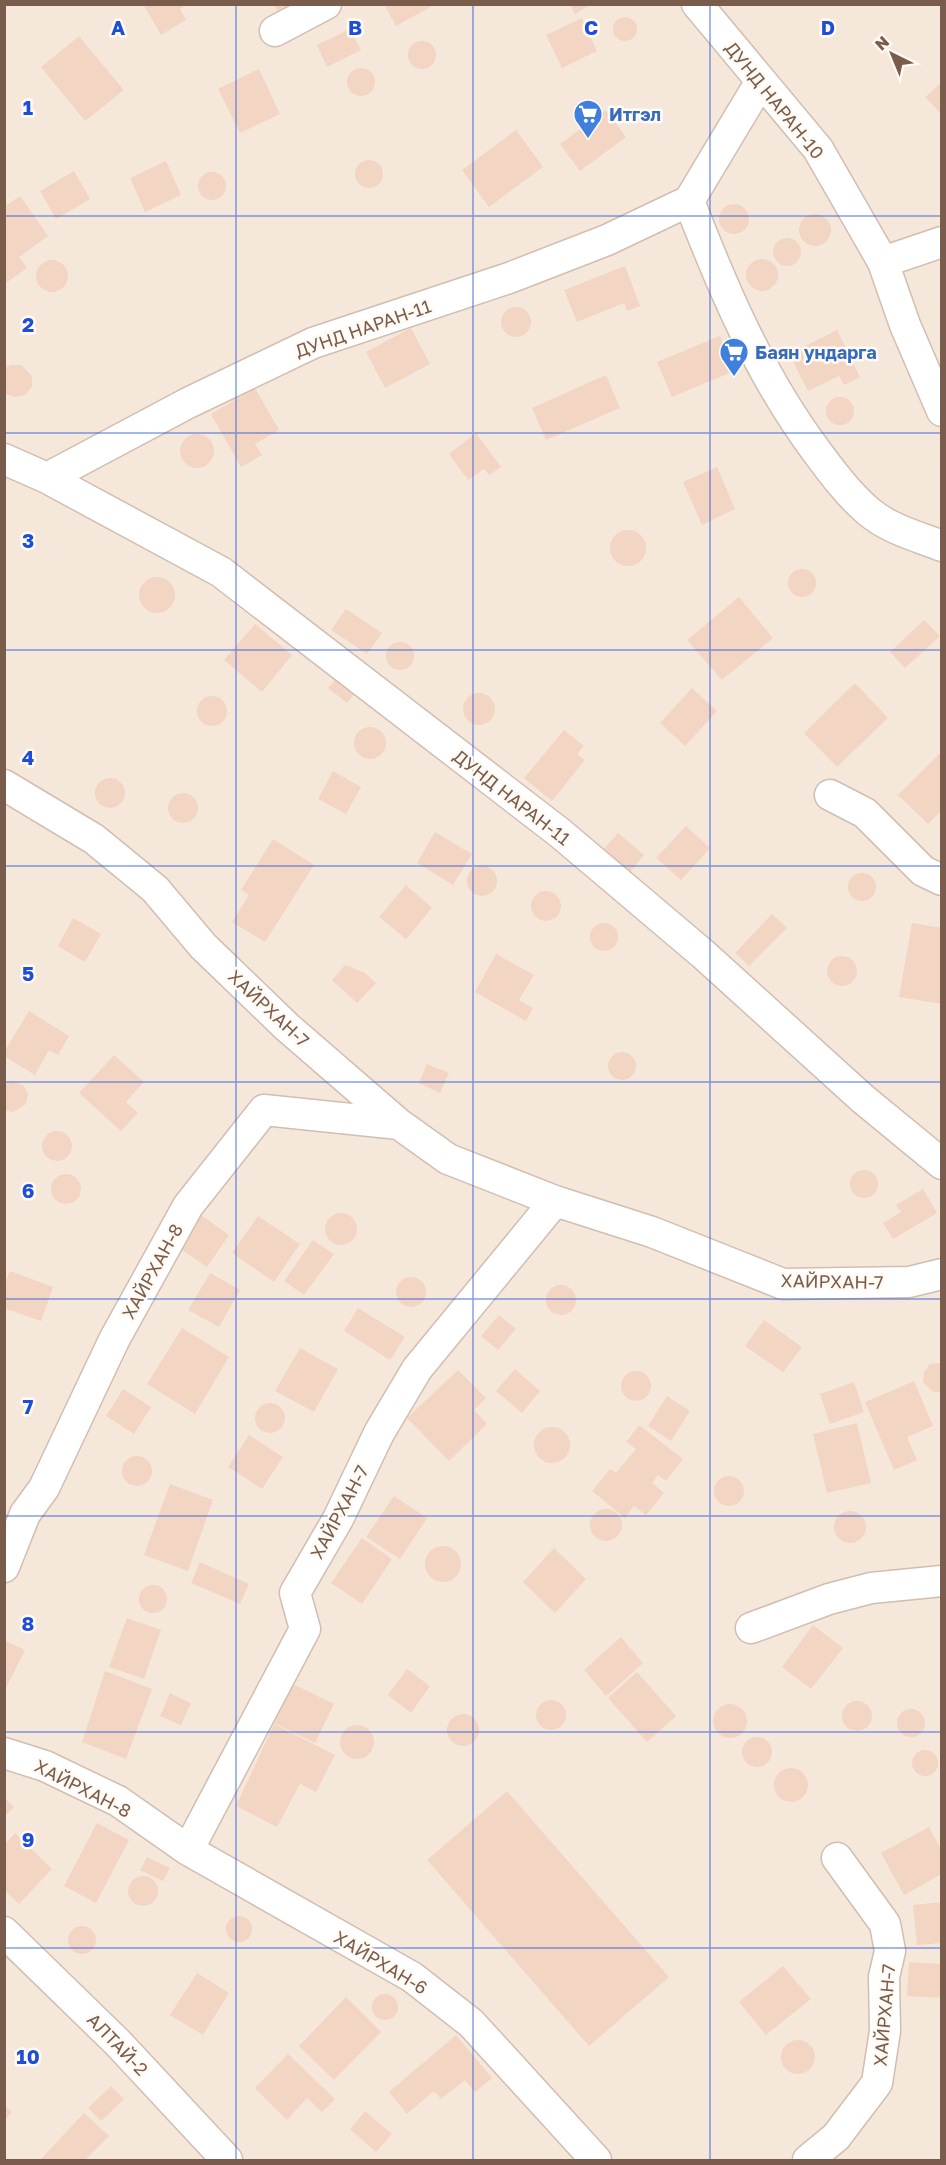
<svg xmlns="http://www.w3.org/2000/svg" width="946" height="2165" viewBox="0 0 946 2165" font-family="'Golos Text',sans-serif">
<rect width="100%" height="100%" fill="#fdf6ec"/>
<!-- residential -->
<path fill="#f5e8da" d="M5 5H941V2160H5Z"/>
<!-- building -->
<path fill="#f3d5c3" d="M143 4H187L180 9 186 20 161 35Z
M274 4H291L277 11Z
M384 4H436L396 26Z
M570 4H592L575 14Z
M613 29a12 12 0 1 1 24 0a12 12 0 1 1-24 0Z
M582 18 597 51 562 68 546 35Z
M350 29 361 50 327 67 317 45Z
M79 36 124 90 85 121 41 67Z
M408 55a14 14 0 1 1 28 0a14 14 0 1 1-28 0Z
M347 82a14 14 0 1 1 28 0a14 14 0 1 1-28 0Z
M259 69 280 114 240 133 218 89Z
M942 82V115L925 97Z
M606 110 626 137 580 171 560 144Z
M516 130 543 167 489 207 462 170Z
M355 174a14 14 0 1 1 28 0a14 14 0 1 1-28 0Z
M166 161 181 195 145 212 130 178Z
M74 171 90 199 56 219 40 191Z
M198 186a14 14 0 1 1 28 0a14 14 0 1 1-28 0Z
M20 196 48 236 19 257 27 268 6 283 4 207Z
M719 219a15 15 0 1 1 30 0a15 15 0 1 1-30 0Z
M799 230a16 16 0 1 1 32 0a16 16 0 1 1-32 0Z
M773 252a14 14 0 1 1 28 0a14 14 0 1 1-28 0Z
M746 275a16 16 0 1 1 32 0a16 16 0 1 1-32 0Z
M36 276a16 16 0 1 1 32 0a16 16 0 1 1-32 0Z
M625 266 640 306 627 311 624 303 577 322 564 290Z
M501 322a15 15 0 1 1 30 0a15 15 0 1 1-30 0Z
M411 328 430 364 385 388 366 352Z
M837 330 860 377 844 385 839 376 808 391 789 354Z
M720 336 734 371 672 397 657 362Z
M10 365H21L32 376V387L25 395 14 397 4 393V369Z
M606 375 620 408 546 440 532 408Z
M255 388 279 430 255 444 262 455 241 467 211 414Z
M826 411a14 14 0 1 1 28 0a14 14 0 1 1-28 0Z
M476 433 501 467 489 475 484 469 468 480 449 454Z
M180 451a17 17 0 1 1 34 0a17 17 0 1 1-34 0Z
M717 467 735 509 702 525 683 482Z
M610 548a18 18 0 1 1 36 0a18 18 0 1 1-36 0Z
M788 583a14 14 0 1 1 28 0a14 14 0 1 1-28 0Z
M139 595a18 18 0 1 1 36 0a18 18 0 1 1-36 0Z
M739 597 773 638 722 680 687 640Z
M346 609 382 633 367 654 331 630Z
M924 620 940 636 905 668 890 652Z
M255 624 292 655 262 692 224 660Z
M386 656a14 14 0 1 1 28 0a14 14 0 1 1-28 0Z
M339 675 358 690 347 703 328 688Z
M855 683 888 718 837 767 804 733Z
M692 688 717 711 685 746 660 723Z
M463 709a16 16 0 1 1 32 0a16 16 0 1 1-32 0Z
M197 711a15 15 0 1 1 30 0a15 15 0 1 1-30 0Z
M354 743a16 16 0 1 1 32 0a16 16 0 1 1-32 0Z
M564 730 584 746 577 754 585 760 552 801 524 778Z
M942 751V810L928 824 898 795Z
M333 771 361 787 346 814 318 799Z
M95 793a15 15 0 1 1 30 0a15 15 0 1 1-30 0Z
M168 808a15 15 0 1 1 30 0a15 15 0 1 1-30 0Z
M686 826 710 848 681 880 656 858Z
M435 832 472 854 453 885 417 863Z
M618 833 644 855 628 874 602 851Z
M273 839 314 865 265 942 232 922 249 895 241 890Z
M467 881a15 15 0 1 1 30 0a15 15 0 1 1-30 0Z
M848 887a14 14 0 1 1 28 0a14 14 0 1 1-28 0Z
M406 885 432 908 406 939 379 917Z
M531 906a15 15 0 1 1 30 0a15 15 0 1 1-30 0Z
M772 914 787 928 749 966 735 953Z
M73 918 101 934 85 962 58 946Z
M590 937a14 14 0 1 1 28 0a14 14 0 1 1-28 0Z
M912 923 942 928V1004L899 997Z
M496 954 534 975 519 1000 533 1008 526 1021 475 992Z
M827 971a15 15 0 1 1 30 0a15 15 0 1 1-30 0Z
M345 965 365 973 376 983 357 1003 332 980Z
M29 1011 69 1036 58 1055 49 1050 35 1075 4 1056V1052Z
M608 1066a14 14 0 1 1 28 0a14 14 0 1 1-28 0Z
M114 1055 144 1082 126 1102 138 1113 121 1131 79 1093Z
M427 1064 449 1073 440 1093 419 1083Z
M13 1081 23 1085 28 1094 26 1104 13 1112 4 1110V1084Z
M42 1146a15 15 0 1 1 30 0a15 15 0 1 1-30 0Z
M850 1184a14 14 0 1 1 28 0a14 14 0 1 1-28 0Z
M51 1189a15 15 0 1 1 30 0a15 15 0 1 1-30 0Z
M923 1189 937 1213 893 1239 883 1223 901 1212 896 1205Z
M325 1229a16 16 0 1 1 32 0a16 16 0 1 1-32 0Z
M201 1215 229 1235 207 1267 179 1248Z
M258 1216 300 1244 274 1282 232 1253Z
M313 1240 334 1254 304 1295 284 1281Z
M10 1271 53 1287 41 1321 4 1308V1287Z
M210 1273 240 1290 219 1327 188 1310Z
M396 1292a15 15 0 1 1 30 0a15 15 0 1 1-30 0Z
M546 1300a15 15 0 1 1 30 0a15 15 0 1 1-30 0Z
M358 1308 405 1337 390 1360 344 1331Z
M499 1315 516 1329 498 1350 481 1336Z
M764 1320 802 1347 783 1372 745 1346Z
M182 1328 229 1357 195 1414 147 1384Z
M300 1348 338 1369 314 1412 275 1391Z
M942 1363V1392H933L923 1382 924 1372 930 1364Z
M515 1369 540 1391 522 1413 496 1391Z
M458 1370 486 1398 474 1410 487 1424 449 1461 407 1418Z
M621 1386a15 15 0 1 1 30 0a15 15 0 1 1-30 0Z
M914 1381 933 1426 907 1437 917 1460 894 1470 865 1402Z
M854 1382 864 1412 830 1424 820 1394Z
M123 1389 151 1407 134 1434 106 1416Z
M667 1396 690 1411 671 1441 648 1426Z
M255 1418a15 15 0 1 1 30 0a15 15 0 1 1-30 0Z
M857 1423 871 1483 827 1493 813 1434Z
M639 1425 683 1459 666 1481 658 1475 652 1483 664 1493 646 1515 634 1506 625 1518 592 1491 610 1469 616 1473 636 1449 626 1442Z
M534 1445a18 18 0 1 1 36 0a18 18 0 1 1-36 0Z
M249 1435 283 1457 262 1489 228 1467Z
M122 1471a15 15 0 1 1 30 0a15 15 0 1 1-30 0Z
M714 1491a15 15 0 1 1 30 0a15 15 0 1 1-30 0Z
M170 1484 213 1500 188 1571 144 1555Z
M394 1496 427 1518 400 1559 366 1537Z
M590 1525a16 16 0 1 1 32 0a16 16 0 1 1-32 0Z
M834 1527a16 16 0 1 1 32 0a16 16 0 1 1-32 0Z
M362 1538 392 1559 362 1604 331 1583Z
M425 1564a18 18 0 1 1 36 0a18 18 0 1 1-36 0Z
M554 1548 586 1579 555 1613 523 1582Z
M200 1562 249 1584 240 1604 191 1583Z
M139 1599a14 14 0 1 1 28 0a14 14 0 1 1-28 0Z
M127 1618 161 1630 144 1679 109 1667Z
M813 1625 843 1648 811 1689 782 1667Z
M621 1637 643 1663 606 1696 584 1670Z
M4 1640 25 1650 4 1692Z
M407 1669 430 1686 411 1713 388 1695Z
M105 1671 152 1689 126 1759 82 1742Z
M637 1672 676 1716 647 1742 608 1698Z
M293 1684 334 1704 315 1743 274 1723Z
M170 1693 191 1703 181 1725 160 1716Z
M536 1715a15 15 0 1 1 30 0a15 15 0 1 1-30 0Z
M842 1716a15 15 0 1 1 30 0a15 15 0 1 1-30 0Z
M713 1721a17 17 0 1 1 34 0a17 17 0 1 1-34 0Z
M897 1723a14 14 0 1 1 28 0a14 14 0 1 1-28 0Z
M447 1730a16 16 0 1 1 32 0a16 16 0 1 1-32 0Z
M274 1724 335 1755 316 1792 300 1784 277 1827 236 1806Z
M340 1742a17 17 0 1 1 34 0a17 17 0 1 1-34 0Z
M742 1752a15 15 0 1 1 30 0a15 15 0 1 1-30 0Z
M912 1763a13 13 0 1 1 26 0a13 13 0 1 1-26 0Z
M774 1785a17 17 0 1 1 34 0a17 17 0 1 1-34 0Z
M507 1791 669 1977 589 2046 427 1860Z
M4 1797 14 1807 4 1817Z
M97 1823 129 1840 96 1903 64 1886Z
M929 1827 942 1851V1874L904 1895 881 1853Z
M15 1833 52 1869 19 1904 4 1890V1845Z
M147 1857 170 1868 163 1881 140 1870Z
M128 1891a15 15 0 1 1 30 0a15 15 0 1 1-30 0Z
M942 1902V1943L917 1945 913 1905Z
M226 1929a13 13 0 1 1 26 0a13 13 0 1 1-26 0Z
M68 1940a14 14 0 1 1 28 0a14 14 0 1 1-28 0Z
M909 1962 942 1964V1998L907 1996Z
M783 1966 811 1999 766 2035 739 2002Z
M197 1973 229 1993 203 2035 170 2015Z
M372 2007a13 13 0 1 1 26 0a13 13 0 1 1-26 0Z
M346 1997 381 2032 334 2080 299 2046Z
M456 2035 492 2078 475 2092 465 2080 441 2099 434 2091 407 2114 389 2092Z
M781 2057a17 17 0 1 1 34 0a17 17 0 1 1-34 0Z
M288 2054 335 2099 322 2112 307 2098 287 2120 255 2088Z
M111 2086 124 2099 101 2121 88 2108Z
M4 2105 12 2112 4 2121Z
M365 2111 392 2134 376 2152 350 2129Z
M84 2113 109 2136 85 2160H40Z"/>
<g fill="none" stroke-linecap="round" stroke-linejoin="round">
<!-- minor casing -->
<g stroke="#d1beb0" stroke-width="33">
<path id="minor" d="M697 4 818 149 883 262 905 325 942 411
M275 31 326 4
M761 81 689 201C723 289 760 376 817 452 832 472 848 494 868 511 889 529 916 536 942 546
M883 262 942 242
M4 459 47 478 221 572 560 833 703 954 863 1099 942 1164
M47 478 188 403 313 343 509 278 607 240 689 201
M4 785 94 839 155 889 203 946 287 1027 399 1124 448 1159 555 1201 652 1232 783 1284 909 1282 942 1274
M830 795 865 813 923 871 942 880
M4 1567 25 1514 44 1488 114 1340 188 1206 264 1110 399 1124
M751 1628 829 1599 871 1588 942 1581
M4 1753 45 1766 118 1801 188 1850 412 1977 471 2023 596 2160
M188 1850 305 1629 295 1593 338 1519 379 1433 417 1369 555 1201
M4 1932 118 2043 227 2160
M808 2160 836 2137 877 2083 885 2031 884 1977 890 1951 885 1924 837 1858"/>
</g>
<!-- minor -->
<use href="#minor" stroke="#fff" stroke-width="30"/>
</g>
<!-- grid -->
<path fill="none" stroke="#1d4ed8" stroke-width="1.5" stroke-opacity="0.55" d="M236 4V2160M473 4V2160M710 4V2160M4 216H942M4 433H942M4 650H942M4 866H942M4 1082H942M4 1299H942M4 1516H942M4 1732H942M4 1948H942"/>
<!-- icons -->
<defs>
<g id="supermarket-pin" transform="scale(1.5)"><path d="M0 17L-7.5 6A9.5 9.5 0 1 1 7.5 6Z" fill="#3f7fe0" stroke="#fffaf3"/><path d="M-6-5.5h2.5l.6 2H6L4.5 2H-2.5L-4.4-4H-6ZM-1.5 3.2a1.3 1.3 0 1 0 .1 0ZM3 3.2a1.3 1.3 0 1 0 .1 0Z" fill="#fff"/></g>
</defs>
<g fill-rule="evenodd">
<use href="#supermarket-pin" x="588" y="114"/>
<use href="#supermarket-pin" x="734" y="352"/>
</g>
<g text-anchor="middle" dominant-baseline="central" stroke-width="5" stroke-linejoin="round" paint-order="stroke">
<!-- street labels -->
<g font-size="18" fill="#7a5c4d" stroke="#fffaf3">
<text transform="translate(775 100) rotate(51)">ДУНД НАРАН-10</text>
<text transform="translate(363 328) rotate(-19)">ДУНД НАРАН-11</text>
<text transform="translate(512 797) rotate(38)">ДУНД НАРАН-11</text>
<text transform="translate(269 1008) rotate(43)">ХАЙРХАН-7</text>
<text transform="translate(152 1271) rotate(-61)">ХАЙРХАН-8</text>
<text transform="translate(832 1281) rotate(1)">ХАЙРХАН-7</text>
<text transform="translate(339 1512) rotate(-62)">ХАЙРХАН-7</text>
<text transform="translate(83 1788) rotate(27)">ХАЙРХАН-8</text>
<text transform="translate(381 1962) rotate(31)">ХАЙРХАН-6</text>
<text transform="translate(884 2015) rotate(-85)">ХАЙРХАН-7</text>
<text transform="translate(118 2044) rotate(46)">АЛТАЙ-2</text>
</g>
<!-- shop labels -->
<g font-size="18" font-weight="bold" fill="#366cbe" stroke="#fffaf3" text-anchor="start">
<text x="609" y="114">Итгэл</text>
<text x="755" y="352">Баян ундарга</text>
</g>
</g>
<g font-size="20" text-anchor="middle" font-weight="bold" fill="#1d4ed8" stroke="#fffaf3" stroke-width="5" stroke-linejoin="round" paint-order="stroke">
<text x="118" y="35">A</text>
<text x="355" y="35">B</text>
<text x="591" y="35">C</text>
<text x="828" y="35">D</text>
<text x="28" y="115">1</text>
<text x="28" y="332">2</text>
<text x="28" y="548">3</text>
<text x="28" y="765">4</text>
<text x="28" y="981">5</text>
<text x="28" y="1198">6</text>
<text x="28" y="1414">7</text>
<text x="28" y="1631">8</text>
<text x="28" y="1847">9</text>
<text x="28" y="2064">10</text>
</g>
<!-- border -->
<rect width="946" height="2165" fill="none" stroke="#7a5c4d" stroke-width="12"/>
<!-- north arrow -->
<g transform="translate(892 54) rotate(317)" stroke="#fffaf3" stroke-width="4.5" paint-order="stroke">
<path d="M0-4.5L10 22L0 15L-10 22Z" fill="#7a5c4d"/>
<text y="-9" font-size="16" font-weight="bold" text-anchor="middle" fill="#7a5c4d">N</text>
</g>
</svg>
